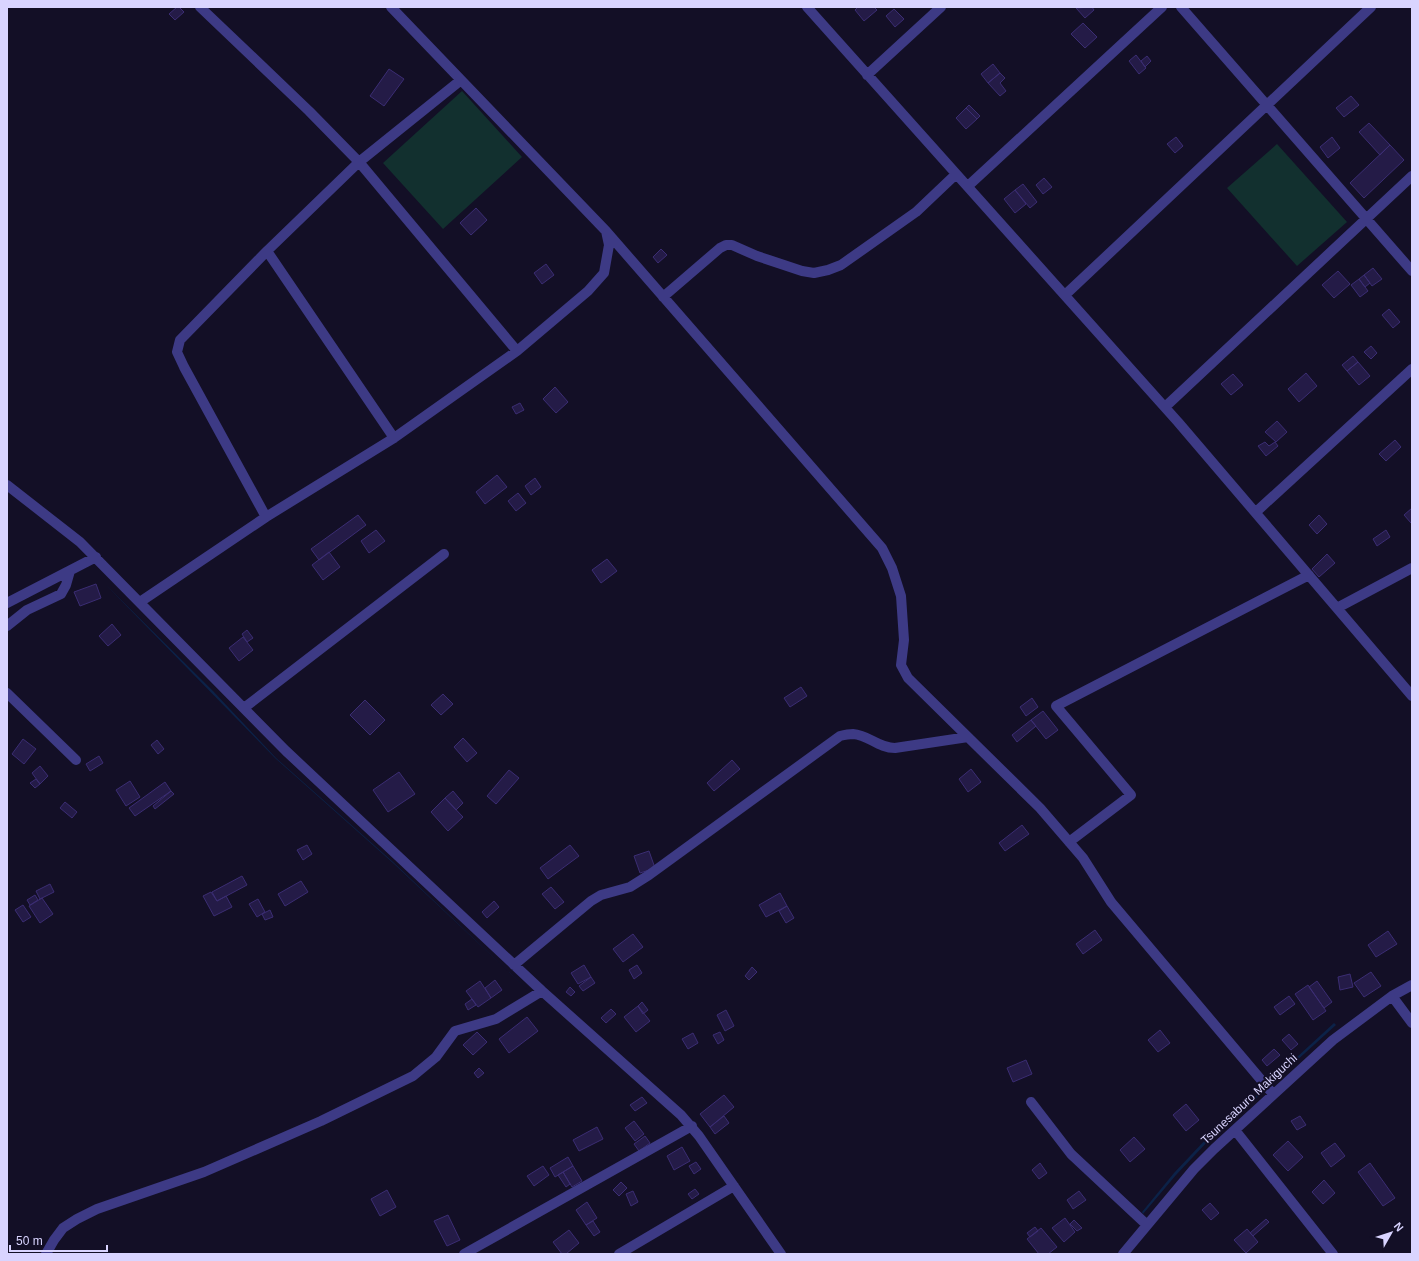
<svg xmlns="http://www.w3.org/2000/svg" width="1419" height="1261" viewBox="0 0 1419 1261" font-family="Arial,sans-serif">
<rect width="100%" height="100%" fill="#130f26"/>
<!-- green -->
<path fill="#12302f" d="M462 91 522 157 443 229 383 163Z
M1277 144 1347 222 1297 266 1227 188Z"/>
<!-- water -->
<path fill="#0c2248" d="M106 585 213 691 276 758 393 862 529 991 393 863 275 758Z
M1334 1023 1336 1025 1273 1082 1272 1080Z
M1259 1093 1260 1095 1209 1140 1176 1175 1143 1214 1142 1212 1174 1173 1207 1138Z"/>
<!-- building -->
<path fill="#241b47" stroke="#3b2d73" d="M177 7H179L184 12 175 20 169 14Z
M858 7H874L877 10 864 21 855 10Z
M1092 7 1094 10 1085 18 1076 8Z
M894 9 904 19 895 27 886 16Z
M1083 23 1097 37 1085 48 1071 34Z
M1136 55 1146 68 1139 74 1129 61Z
M1147 56 1151 61 1145 67 1141 61Z
M993 64 1000 73 988 83 981 74Z
M389 69 404 79 384 106 370 96Z
M1000 73 1005 78 1000 83 1006 91 1000 96 988 83Z
M1351 96 1359 105 1344 117 1336 108Z
M969 105 980 116 977 119 966 108Z
M966 108 977 119 966 129 956 118Z
M1369 123 1390 145 1380 155 1359 132Z
M1176 137 1183 146 1175 153 1167 144Z
M1332 137 1340 148 1328 158 1320 147Z
M1390 145 1404 160 1364 198 1350 183Z
M1044 178 1052 187 1043 194 1036 185Z
M1023 184 1037 202 1030 208 1015 190Z
M1015 190 1026 204 1015 213 1004 199Z
M476 208 487 220 471 235 460 223Z
M661 249 667 255 658 263 653 257Z
M546 264 554 275 542 284 534 273Z
M1373 268 1382 279 1372 286 1364 275Z
M1338 271 1350 284 1334 298 1322 285Z
M1364 275 1370 283 1365 287 1359 279Z
M1359 279 1368 291 1360 297 1351 285Z
M1389 309 1400 322 1393 328 1382 315Z
M1371 346 1377 353 1371 359 1364 352Z
M1353 356 1358 362 1347 371 1342 365Z
M1358 362 1370 376 1359 385 1347 371Z
M1306 373 1317 386 1299 402 1288 389Z
M1233 374 1243 385 1231 395 1221 384Z
M555 387 568 402 556 413 543 399Z
M520 403 524 410 516 414 512 407Z
M1277 421 1287 432 1276 442 1265 432Z
M1395 440 1401 447 1386 461 1379 454Z
M1265 442 1269 446 1275 442 1278 446 1266 456 1258 446Z
M497 475 507 487 485 504 476 492Z
M535 478 541 487 531 495 525 486Z
M518 493 526 503 516 511 508 501Z
M1412 508V522L1411 523 1404 515Z
M358 515 366 525 319 560 311 549Z
M1319 515 1327 524 1317 534 1309 525Z
M376 530 385 541 369 553 361 541Z
M1386 530 1390 537 1377 546 1373 539Z
M329 552 340 567 323 580 312 565Z
M1327 554 1335 563 1319 577 1312 569Z
M607 559 617 571 601 583 592 570Z
M96 584 101 598 80 606 74 592Z
M112 624 121 635 108 646 99 636Z
M247 630 253 638 247 642 242 634Z
M243 637 253 650 239 661 229 648Z
M801 687 807 696 790 707 784 698Z
M443 694 453 704 441 715 431 705Z
M1032 698 1038 707 1026 716 1020 707Z
M365 700 385 720 370 735 350 715Z
M1043 711 1058 730 1046 739 1031 720Z
M1031 720 1036 726 1017 742 1012 735Z
M463 738 477 753 467 762 454 747Z
M23 739 36 749 24 764 12 754Z
M157 740 164 749 158 754 151 745Z
M99 756 103 763 90 771 86 764Z
M732 760 740 769 714 791 707 783Z
M40 766 48 776 40 784 32 773Z
M971 769 981 782 968 792 959 779Z
M509 770 519 778 496 804 487 796Z
M399 772 415 794 388 812 373 790Z
M36 779 40 784 35 788 30 783Z
M130 781 140 797 126 806 116 790Z
M165 782 171 791 135 816 129 808Z
M171 791 174 794 155 809 153 806Z
M453 791 463 803 456 810 445 798Z
M445 798 463 817 448 831 431 812Z
M65 802 77 812 72 818 60 808Z
M1022 825 1029 834 1005 851 999 843Z
M307 845 312 854 303 860 297 850Z
M570 845 579 856 548 879 540 868Z
M649 851 655 868 640 873 634 856Z
M242 876 247 885 217 901 212 892Z
M301 881 308 892 285 906 278 894Z
M50 884 54 892 40 899 36 891Z
M551 887 564 902 555 909 542 894Z
M211 892 217 901 226 896 232 907 214 916 203 896Z
M780 893 787 906 766 917 759 905Z
M35 895 38 900 30 905 27 900Z
M42 898 53 914 40 923 29 906Z
M258 899 265 912 257 917 249 904Z
M494 901 499 907 487 918 482 912Z
M23 905 31 917 23 922 15 910Z
M787 906 794 918 786 923 779 911Z
M270 910 273 917 265 920 262 914Z
M1095 930 1102 940 1083 954 1076 944Z
M1388 931 1397 944 1376 957 1368 945Z
M633 934 643 947 623 962 613 949Z
M584 965 591 977 578 984 571 973Z
M637 965 642 973 634 979 629 970Z
M752 967 757 972 749 980 745 976Z
M1371 972 1381 986 1364 997 1354 983Z
M1350 974 1353 987 1340 990 1338 977Z
M591 977 595 983 583 991 579 986Z
M495 980 502 990 491 998 485 988Z
M480 981 491 998 478 1007 466 991Z
M1317 981 1332 1002 1324 1008 1309 987Z
M1308 985 1326 1011 1313 1020 1295 994Z
M570 987 575 992 571 996 566 992Z
M1289 996 1295 1004 1280 1015 1274 1007Z
M472 999 476 1005 468 1010 465 1004Z
M642 1002 648 1010 643 1014 638 1006Z
M638 1006 650 1021 636 1032 624 1017Z
M611 1009 616 1014 606 1023 601 1018Z
M726 1010 734 1026 725 1031 717 1015Z
M527 1017 538 1031 509 1053 499 1039Z
M1160 1030 1170 1043 1158 1052 1148 1040Z
M477 1032 487 1042 473 1055 463 1045Z
M720 1032 724 1040 718 1044 713 1035Z
M693 1033 698 1043 688 1049 682 1039Z
M1289 1034 1298 1044 1291 1050 1282 1040Z
M1274 1049 1280 1055 1267 1066 1262 1060Z
M1026 1060 1032 1074 1013 1082 1007 1068Z
M479 1068 484 1073 478 1078 474 1073Z
M724 1095 734 1107 710 1127 700 1114Z
M642 1097 647 1103 635 1111 630 1105Z
M1186 1104 1199 1120 1186 1131 1173 1115Z
M724 1116 729 1123 715 1134 710 1127Z
M1300 1116 1306 1125 1297 1130 1291 1121Z
M634 1121 644 1134 635 1141 625 1128Z
M597 1127 603 1139 579 1151 573 1140Z
M645 1136 650 1143 639 1151 634 1144Z
M1134 1137 1145 1149 1130 1162 1120 1150Z
M1288 1141 1303 1157 1288 1171 1273 1155Z
M1335 1143 1345 1156 1331 1167 1321 1153Z
M682 1147 690 1161 674 1170 667 1156Z
M568 1157 573 1166 555 1177 550 1168Z
M696 1162 701 1169 694 1174 689 1166Z
M1040 1163 1047 1173 1039 1179 1032 1170Z
M1370 1163 1395 1198 1383 1206 1358 1172Z
M543 1166 549 1175 534 1186 527 1176Z
M573 1166 582 1181 572 1187 563 1172Z
M563 1172 570 1184 566 1187 558 1175Z
M1324 1180 1335 1193 1323 1204 1312 1192Z
M621 1182 627 1188 619 1196 613 1190Z
M695 1189 699 1194 692 1199 688 1194Z
M387 1190 396 1207 380 1216 371 1199Z
M633 1191 638 1202 631 1206 626 1194Z
M1079 1191 1086 1200 1073 1209 1067 1200Z
M587 1202 597 1218 586 1225 576 1210Z
M1210 1203 1219 1213 1211 1220 1202 1210Z
M448 1215 460 1240 447 1246 434 1221Z
M1065 1218 1075 1232 1064 1242 1052 1228Z
M1266 1219 1269 1222 1253 1236 1250 1233Z
M1074 1220 1082 1228 1077 1231 1070 1224Z
M593 1221 600 1232 594 1236 586 1225Z
M1035 1227 1038 1231 1030 1237 1027 1233Z
M1041 1228 1057 1247 1048 1254H1039L1027 1239Z
M1247 1229 1258 1242 1246 1253 1234 1240Z
M569 1230 579 1243 566 1254H562L553 1242Z"/>
<g fill="none" stroke-linecap="round" stroke-linejoin="round">
<!-- minor -->
<path stroke="#3d3a85" stroke-width="10" d="M200 7 309 111 359 162 517 351
M391 7 606 231 882 548 892 568 901 596 904 640 901 665 908 678 1040 808 1083 858 1111 902 1273 1094
M807 7 1178 422 1412 696
M1181 7 1412 271
M867 75 941 7
M968 186 1162 7
M267 251 394 438
M1065 295 1371 7
M663 297 720 248 726 245H732L757 256 802 271 814 273 828 270 841 265 916 212 956 174
M1165 407 1412 176
M7 485 80 542 286 751 542 991 681 1115 699 1136 781 1254
M1256 512 1412 369
M266 517 184 367 177 352 180 340 267 251 359 162 461 80
M140 602 266 517 394 438 517 351 588 291 604 273 609 245 606 231
M7 603 96 557
M1337 608 1412 568
M7 626 27 610 61 594 66 585 70 571
M7 693 76 760
M244 708 444 554
M1069 842 1131 795 1056 706 1309 575
M514 965 591 901 601 895 630 887 649 875 840 736C844 735 849 734 853 734 869 735 878 748 895 748L968 737
M1392 996 1412 1023
M1031 1102 1071 1154 1147 1225
M1235 1130 1333 1254
M46 1254 54 1240 63 1228 77 1219 97 1209 204 1172 321 1121 413 1076 436 1057 455 1031 496 1019 542 991
M464 1254 692 1126
M619 1254 734 1186
M1123 1254 1194 1169 1214 1149 1333 1040 1392 996 1412 985"/>
</g>
<g text-anchor="middle" dominant-baseline="central" stroke-width="4" stroke-linejoin="round" paint-order="stroke">
<!-- street labels -->
<g font-size="12" fill="#d9d4ff" stroke="#130f26">
<text transform="translate(1249 1099) rotate(-43)">Tsunesaburo Makiguchi</text>
</g>
</g>
<!-- border -->
<rect width="1419" height="1261" fill="none" stroke="#d9d4ff" stroke-width="16"/>
<!-- north arrow -->
<g transform="translate(1391 1233) rotate(51)" stroke="#130f26" stroke-width="3" paint-order="stroke">
<path d="M0-3L7 15L0 10L-7 15Z" fill="#d9d4ff"/>
<text y="-6" font-size="11" font-weight="bold" text-anchor="middle" fill="#d9d4ff">N</text>
</g>
<!-- scale -->
<path d="M10 1245v6h97v-6" fill="none" stroke="#d9d4ff" stroke-width="2"/>
<text x="16" y="1245" font-size="12" fill="#d9d4ff" stroke="#130f26" stroke-width="3" paint-order="stroke">50 m</text>
</svg>
